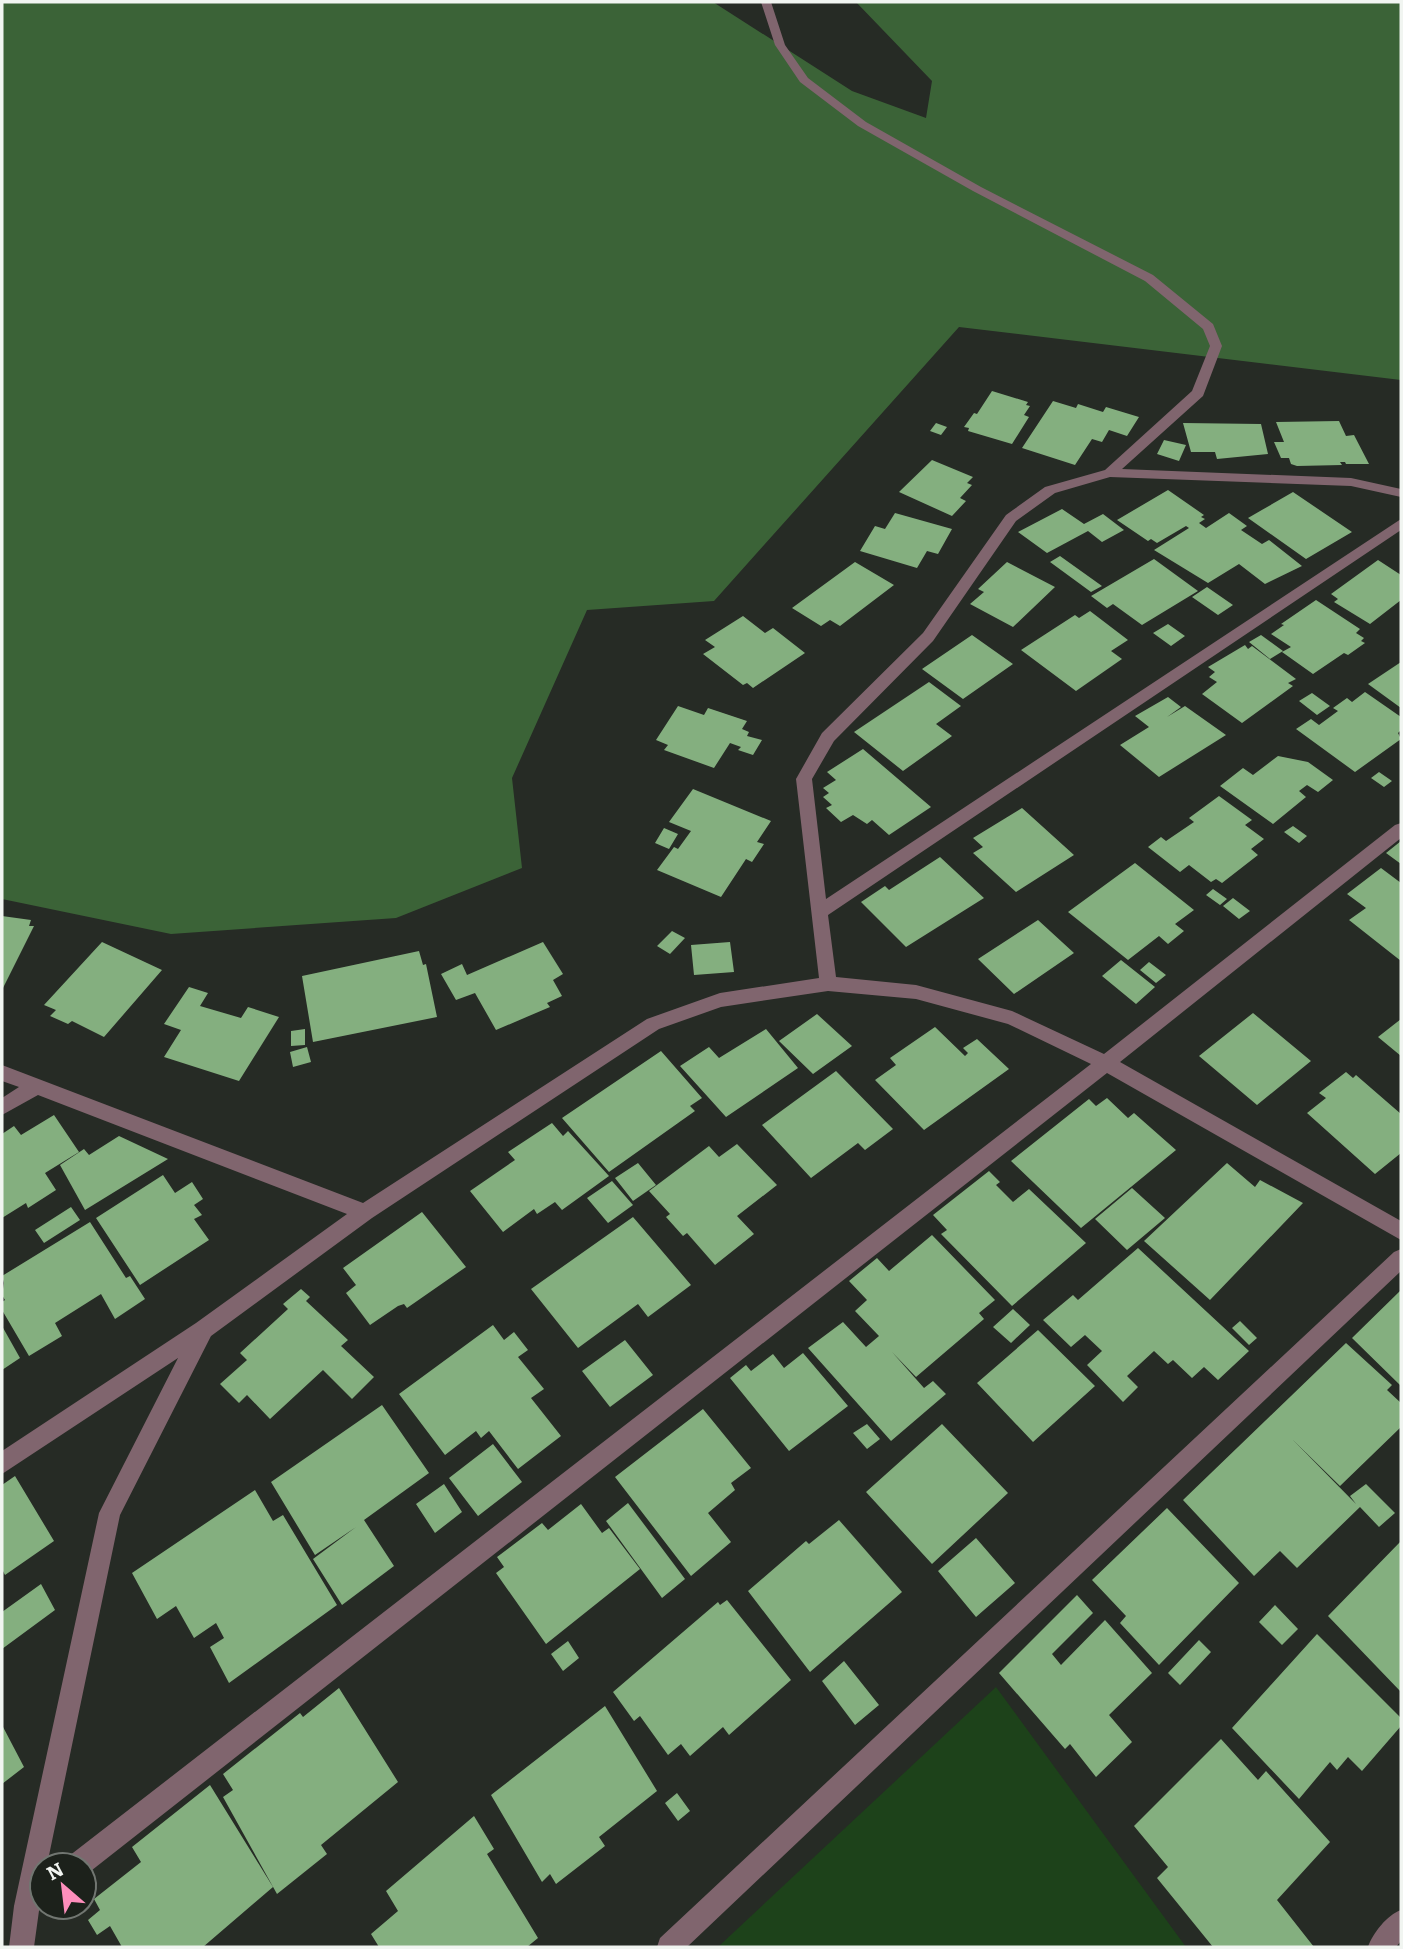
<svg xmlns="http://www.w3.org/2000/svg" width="1403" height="1949" viewBox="0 0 1403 1949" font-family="Literata,serif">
<rect width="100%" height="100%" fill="#262b25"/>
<!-- green -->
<path fill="#1d421a" d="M996 1687 1186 1947H718Z"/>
<!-- forest -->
<path fill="#3b6337" d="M2 2H713L852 91 926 118 932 81 856 2H1401V380L959 327 714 601 587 610 512 778 522 868 396 918 171 934 2 899Z"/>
<!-- building -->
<path fill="#84af7f" d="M992 391 1028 402 1026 405 1030 406 1024 415 1029 417 1012 444 968 431 969 428 964 427 974 413 977 414Z
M1053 401 1076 408 1078 404 1103 412 1106 407 1139 417 1127 436 1109 430 1102 442 1092 439 1075 465 1022 448Z
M1339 421 1346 436 1354 435 1369 464H1346L1345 462H1340L1342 465 1297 466 1291 464 1289 458H1281L1274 442H1284L1276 422Z
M936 423 947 427 941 435 930 431Z
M1183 423 1261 424 1268 454 1217 459 1215 452H1191Z
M1164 440 1186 445 1179 461 1157 454Z
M932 460 973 477 967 483 972 485 960 498 966 501 952 516 899 492Z
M1168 490 1204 515 1201 517 1205 519 1199 523 1206 528 1229 513 1247 526 1241 530 1262 544 1269 540 1302 566 1265 584 1239 564 1208 583 1154 550 1189 528 1186 526 1157 543 1151 539 1148 541 1117 520Z
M1293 492 1352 532 1306 559 1248 518Z
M1062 509 1084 524 1103 514 1124 530 1102 542 1088 531 1047 553 1018 532Z
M895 513 952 529 938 554 927 551 917 568 860 551 875 526 885 529Z
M1060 556 1102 586 1091 592 1050 562Z
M1154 559 1198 591 1142 625 1113 604 1107 608 1091 596Z
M1378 560 1401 575V600L1370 624 1334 602 1338 599 1331 594Z
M855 562 894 585 840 626 830 620 821 626 792 608Z
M1007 562 1055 587 1013 627 970 604 984 592 978 589Z
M1207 587 1233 605 1218 615 1192 597Z
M1316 600 1360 629 1356 633 1364 638 1361 641 1365 643 1348 655 1344 653 1313 674 1282 652 1291 647 1271 634 1284 625 1281 624Z
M1090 611 1128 640 1111 651 1122 659 1076 691 1021 650 1075 615 1079 618Z
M743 616 765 633 773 628 805 653 753 688 747 683 743 685 703 654 715 647 705 640Z
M1168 624 1185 636 1171 646 1153 633Z
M972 635 1013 664 963 699 922 669Z
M1261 635 1283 651 1270 659 1249 642Z
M1245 645 1248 649 1252 646 1296 679 1288 683 1293 686 1242 723 1202 694 1217 682 1209 677 1215 672 1208 667Z
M1401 662V708L1368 684Z
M929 682 961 706 936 724 952 736 903 771 854 732Z
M1365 692 1401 717V730L1398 733 1401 739 1355 772 1296 729 1311 719 1319 725 1338 711 1333 708 1347 698 1352 702Z
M1312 693 1330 706 1317 715 1299 701Z
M1168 697 1181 707 1167 717 1185 706 1226 735 1159 777 1120 745 1149 727 1135 716Z
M678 706 704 715 708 708 747 721 742 729 749 732 747 736 762 740 753 755 738 750 741 747 730 743 714 768 664 750 668 745 656 740Z
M863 749 931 807 889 835 872 820 867 824 853 815 841 822 826 808 832 805 823 797 829 793 823 788 836 780 827 772Z
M1278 756 1308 762 1333 780 1318 792 1307 785 1299 791 1306 797 1273 824 1220 786 1243 768 1253 775Z
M1379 772 1392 781 1384 787 1371 778Z
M693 789 771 821 757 842 764 844 752 862 746 859 721 897 657 870 674 847 678 849 691 831 669 822Z
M1219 796 1252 820 1245 825 1264 839 1251 849 1258 855 1222 883 1216 879 1211 882 1189 865 1180 872 1148 847 1161 837 1166 841 1194 822 1189 818Z
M1022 808 1074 855 1016 892 973 853 983 847 973 838Z
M1293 826 1307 836 1299 843 1284 832Z
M664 828 678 834 669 849 655 843Z
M1401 841V864L1386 853Z
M940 857 984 898 906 947 861 902 885 886 889 890Z
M1135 863 1194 910 1175 924 1184 931 1168 944 1159 936 1128 960 1068 912Z
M1381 868 1401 883V961L1349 920 1366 908 1347 894Z
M1213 889 1227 899 1220 905 1206 895Z
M1233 898 1250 911 1239 919 1223 906Z
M2 916 31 920 29 926H34L2 990Z
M1038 920 1074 953 1014 994 978 959Z
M672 931 685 938 670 954 657 946Z
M102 942 162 970 104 1037 72 1021 68 1024 50 1016 56 1010 44 1005Z
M543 942 563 974 553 980 562 996 547 1003 550 1007 496 1030 475 993 456 1000 441 974 462 964 467 975Z
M730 942 734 972 694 975 691 945Z
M419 951 423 965 426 964 437 1017 313 1042 302 976Z
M1121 960 1155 987 1136 1004 1102 976Z
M1149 962 1166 975 1156 983 1140 970Z
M189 987 208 993 200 1006 241 1018 248 1007 279 1017 239 1081 164 1057 181 1030 164 1024Z
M1253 1013 1311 1061 1257 1105 1199 1056Z
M817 1014 852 1046 813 1074 779 1041Z
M1401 1019V1056L1378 1037Z
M935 1027 965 1056 968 1053 963 1048 977 1039 1009 1069 924 1130 875 1080 896 1065 890 1058Z
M305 1029V1045L291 1046V1031Z
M766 1029 798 1068 726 1117 680 1066 709 1047 719 1058Z
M307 1047 311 1062 293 1067 290 1052Z
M661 1051 702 1098 690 1106 695 1111 609 1172 562 1118Z
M836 1071 893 1129 865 1150 858 1143 811 1178 762 1125Z
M1346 1072 1353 1078 1356 1075 1401 1114V1153L1375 1174 1307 1113 1326 1098 1319 1093Z
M1107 1098 1128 1118 1134 1113 1176 1150 1081 1228 1011 1161 1089 1099 1096 1106Z
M54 1115 79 1152 45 1173 56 1190 28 1208 26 1203 2 1218V1134L14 1126 21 1135Z
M552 1123 563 1136 568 1131 609 1176 562 1210 555 1202 537 1214 534 1209 503 1232 470 1191 515 1160 508 1152Z
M119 1136 168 1159 85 1210 60 1165 84 1149 89 1155Z
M737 1144 777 1185 737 1216 754 1234 715 1265 687 1233 683 1236 666 1217 670 1214 649 1191 709 1146 719 1157Z
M638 1163 656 1185 633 1201 615 1178Z
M1227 1163 1255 1187 1260 1180 1303 1203 1210 1300 1144 1241Z
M989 1171 1000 1182 996 1185 1013 1202 1029 1189 1086 1243 1012 1306 941 1234 947 1230 933 1215Z
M163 1175 175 1193 192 1182 203 1199 194 1205 202 1215 194 1219 209 1240 140 1285 96 1218Z
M612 1181 633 1205 608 1223 587 1198Z
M1132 1188 1165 1218 1127 1250 1095 1219Z
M71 1207 80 1220 44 1243 35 1230Z
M422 1212 466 1267 407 1308 404 1304 398 1306 370 1325 346 1293 356 1285 343 1268Z
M633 1217 691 1285 648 1317 638 1304 578 1348 531 1289Z
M90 1222 126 1278 130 1276 145 1299 115 1319 101 1294 55 1323 62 1336 29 1356 2 1310V1302L5 1300 2 1295 4 1283 2 1276Z
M932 1235 995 1300 979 1313 984 1319 916 1377 892 1352 924 1388 933 1381 946 1394 891 1441 808 1348 843 1322 866 1347 879 1336 855 1311 867 1300 849 1281 877 1258 889 1271Z
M1138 1248 1249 1351 1218 1380 1204 1367 1192 1378 1173 1360 1168 1364 1154 1351 1127 1376 1138 1387 1123 1402 1087 1365 1102 1351 1085 1335 1071 1347 1043 1320 1073 1295 1078 1300Z
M301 1289 310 1297 306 1301 348 1340 341 1346 374 1377 352 1399 323 1370 270 1419 247 1395 239 1403 220 1384 247 1360 240 1353 288 1309 283 1304Z
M1401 1290V1386L1352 1338Z
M1013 1309 1030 1325 1011 1343 993 1327Z
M1240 1321 1257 1338 1249 1345 1232 1328Z
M493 1325 504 1340 514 1332 528 1350 518 1357 544 1389 531 1398 561 1436 518 1469 489 1431 481 1438 476 1431 445 1455 399 1394Z
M2 1326 20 1358 2 1370Z
M1038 1330 1095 1386 1033 1442 977 1383Z
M625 1340 653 1375 610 1407 582 1371Z
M1346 1343 1392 1385 1387 1390 1401 1403V1427L1340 1486 1292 1439 1356 1504 1350 1496 1366 1484 1395 1513 1379 1527 1360 1507 1297 1568 1280 1551 1254 1576 1183 1500Z
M803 1353 848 1406 789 1451 730 1378 746 1365 751 1371 773 1354 784 1368Z
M382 1405 429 1473 364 1520 394 1566 342 1605 313 1559 356 1527 315 1555 271 1482Z
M703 1409 751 1468 731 1483 735 1490 708 1513 731 1542 691 1576 615 1477Z
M867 1424 880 1439 867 1449 853 1433Z
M942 1424 1008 1493 932 1564 866 1492Z
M493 1444 522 1482 478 1516 449 1478Z
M15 1476 54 1541 5 1575 2 1569V1485Z
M444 1484 462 1512 435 1533 416 1504Z
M255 1490 273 1521 283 1515 337 1605 229 1683 210 1647 224 1638 216 1623 194 1638 176 1606 157 1619 132 1573Z
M628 1503 685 1579 662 1598 606 1521Z
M581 1504 602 1533 609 1528 640 1569 546 1644 496 1573 504 1567 497 1557 542 1523 548 1530Z
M1167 1508 1239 1583 1159 1665 1120 1623 1126 1616 1092 1580Z
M839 1520 902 1592 810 1672 748 1591 806 1541 809 1544Z
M976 1538 1015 1583 976 1617 938 1571Z
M1401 1541V1692L1328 1616Z
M41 1584 55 1610 2 1649V1612Z
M1077 1595 1093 1613 1052 1654 1061 1665 1105 1620 1152 1673 1109 1715 1132 1742 1096 1777 1070 1744 1065 1749 999 1673Z
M727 1600 791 1680 729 1735 723 1727 690 1756 681 1744 668 1755 640 1716 634 1721 613 1692 718 1602 720 1605Z
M1275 1605 1298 1629 1282 1645 1259 1622Z
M1317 1634 1401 1718V1726L1362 1771 1348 1757 1337 1770 1330 1762 1299 1799 1232 1728Z
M1199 1640 1211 1652 1180 1685 1168 1673Z
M568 1641 579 1658 563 1671 551 1654Z
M844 1661 879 1705 855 1725 822 1681Z
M339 1688 398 1782 321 1845 327 1854 277 1894 223 1797 233 1790 223 1774 300 1713 303 1717Z
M605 1706 657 1791 599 1837 605 1846 556 1884 550 1874 542 1882 491 1795Z
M2 1725 24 1767 2 1784Z
M1221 1739 1258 1780 1266 1771 1330 1842 1277 1900 1314 1947H1213L1157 1878 1168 1867 1134 1826Z
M210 1785 273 1887 203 1947H122L110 1926 97 1935 88 1920 100 1910 94 1899 141 1862 132 1847Z
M677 1793 690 1811 678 1821 665 1803Z
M474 1816 494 1849 487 1854 538 1938 527 1947H379L371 1934 398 1911 386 1891Z"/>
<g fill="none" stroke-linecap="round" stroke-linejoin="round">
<!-- street -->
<path fill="#80656e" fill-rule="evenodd" d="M761 2H771L785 45 808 78 866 122 981 187 1153 275 1213 324 1222 346 1203 396 1122 469 1351 478 1401 489V497L1351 486 1110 477 1055 493 1016 521 933 641 834 741 812 779 826 899 1401 519V530L828 915 836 977 916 985 1012 1011 1104 1054 1395 825 1401 823V838L1120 1062 1401 1221V1240L1107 1073 87 1874 84 1875V1865H66L69 1856 1091 1064 1008 1024 916 999 828 991 721 1007 659 1029 372 1218 211 1336 120 1515 47 1865H42V1889L34 1947H9L14 1906 99 1513 178 1358 2 1474V1451L196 1323 347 1214 38 1095 2 1115V1098L19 1087 2 1081V1065L363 1203 647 1019 720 993 819 978 796 779 822 733 923 633 1006 515 1045 487 1105 470 1192 391 1210 346 1203 329 1145 281 973 191 858 126 800 82 775 45Z
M1401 1249V1271L687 1947H657L660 1938 1394 1252Z
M1401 1910V1941L1396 1947H1368C1373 1933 1387 1915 1401 1910Z"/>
</g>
<!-- border -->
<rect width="1403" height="1949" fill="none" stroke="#f1f5f1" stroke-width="7"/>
<!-- north arrow -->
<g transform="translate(63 1886) rotate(332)"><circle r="33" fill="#1c211b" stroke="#717671" stroke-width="2"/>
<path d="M0-5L12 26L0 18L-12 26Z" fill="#fe8ebc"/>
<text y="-10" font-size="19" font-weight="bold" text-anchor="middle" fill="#f1f5f1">N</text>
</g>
</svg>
